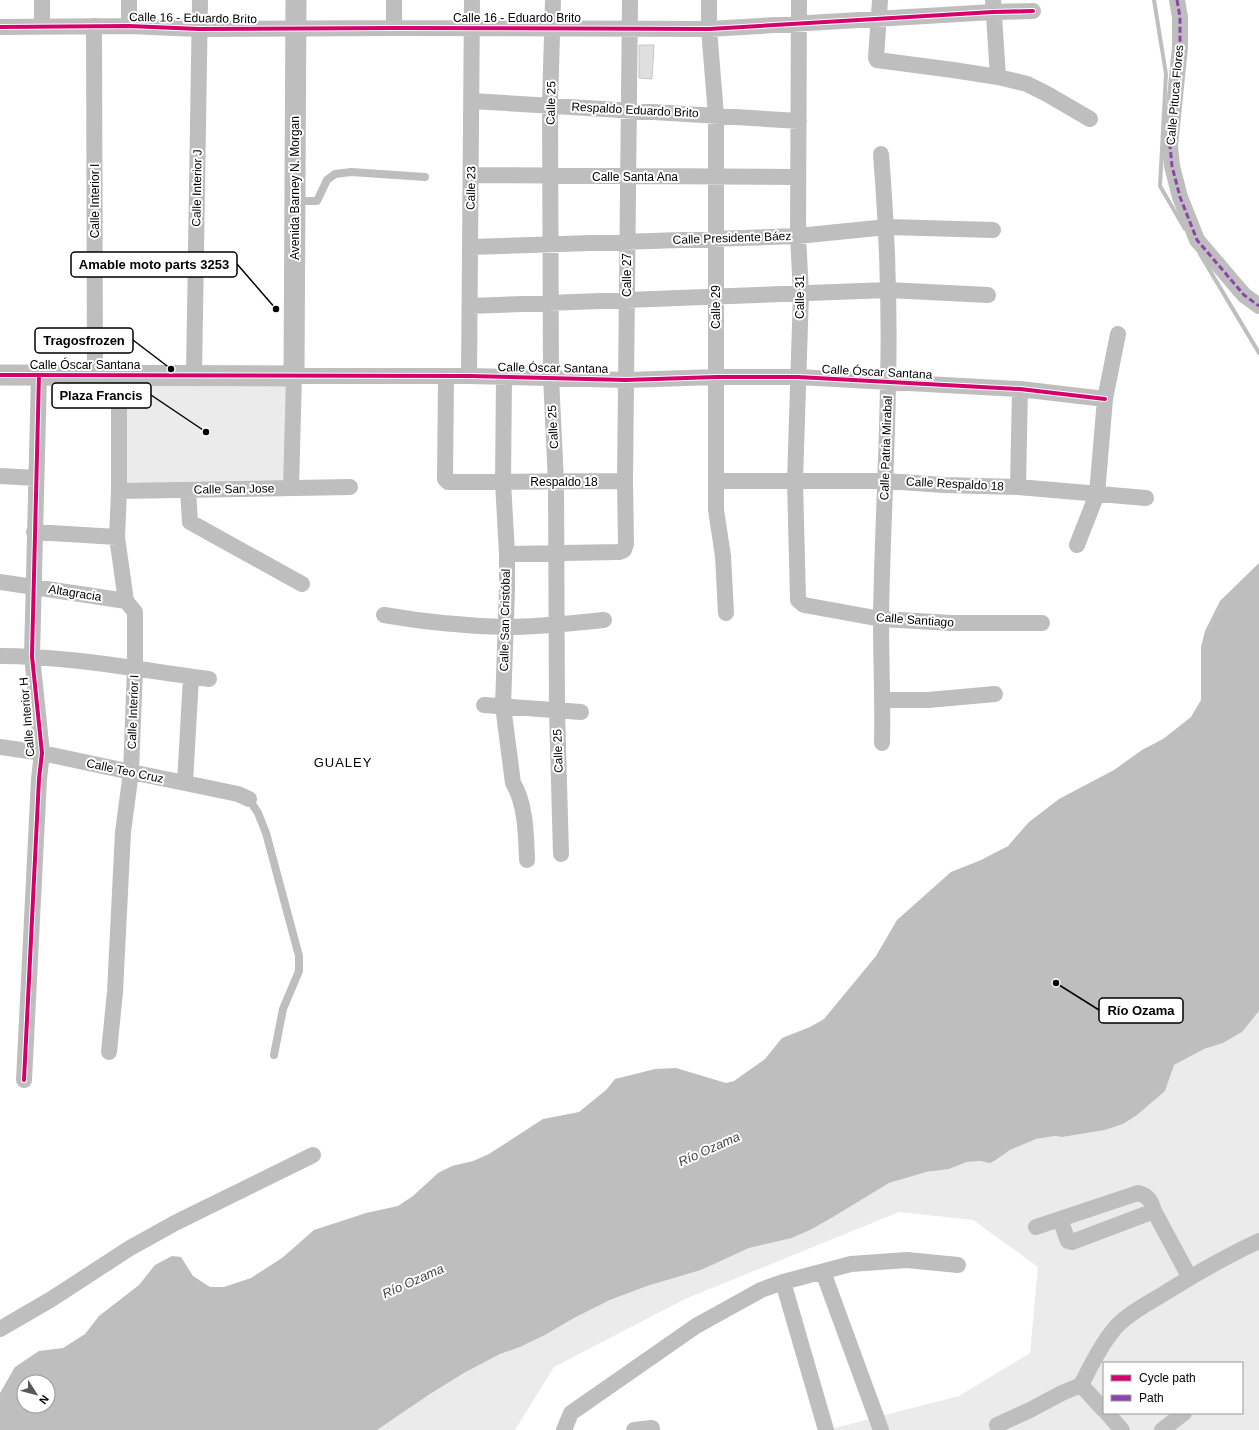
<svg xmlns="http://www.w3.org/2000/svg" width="1259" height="1430" viewBox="0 0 1259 1430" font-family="Helvetica,sans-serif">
<rect width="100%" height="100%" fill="#fff"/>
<!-- green -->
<path fill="#ebebeb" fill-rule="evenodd" d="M125 380 289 381 287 483 124 486Z
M1259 1011V1430H827L959 1396 1030 1353 1038 1267 973 1220 899 1212 685 1299 554 1367 515 1430H377L430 1394 464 1373 500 1354 520 1347 545 1335 574 1318 610 1300 647 1286 701 1270 749 1248 792 1238 812 1229 833 1217 889 1183 926 1172 949 1169 967 1162 980 1161 990 1162 997 1160 1010 1150 1036 1139 1055 1136 1062 1137 1105 1130 1123 1124 1137 1115 1165 1091 1174 1065 1204 1049 1223 1043 1242 1032ZM1104 1363H1242V1413H1104Z"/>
<!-- water -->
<path fill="#bebebe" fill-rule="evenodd" d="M1259 563V1011L1242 1032 1223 1043 1204 1049 1174 1065 1165 1091 1137 1115 1123 1124 1105 1130 1062 1137 1055 1136 1036 1139 1010 1150 996 1160 990 1163 980 1161 967 1162 949 1169 926 1172 889 1183 833 1217 812 1229 792 1238 749 1248 701 1270 647 1286 610 1300 574 1318 545 1335 520 1347 500 1354 464 1373 430 1394 377 1430H0V1393L15 1367 39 1351 63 1348 85 1334 99 1316 139 1285 155 1265 172 1256 181 1257 193 1276 210 1287H224L251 1278 282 1258 314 1230 366 1213 398 1206 413 1196 438 1173 452 1166 473 1161 489 1154 543 1119 579 1112 606 1090 615 1079 655 1069 676 1068 726 1083 734 1081 765 1059 782 1038 810 1027 824 1019 876 956 897 920 951 872 981 860 1008 846 1029 822 1059 799 1114 770 1142 750 1163 739 1191 717 1201 700V647L1205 631 1220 601ZM24 1382H48V1406H24Z"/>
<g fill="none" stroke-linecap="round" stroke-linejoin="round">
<!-- stream -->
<path stroke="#bebebe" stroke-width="4" d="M1154 0 1166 74 1160 186 1185 229
M1200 254 1259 353"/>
</g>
<!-- building -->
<path fill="#dfdfdf" stroke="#c6c6c6" d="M639 45H654L652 79 639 78Z"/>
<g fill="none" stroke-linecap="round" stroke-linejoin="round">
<!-- service -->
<path stroke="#bebebe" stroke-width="8" d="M296 201H317L327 180 335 174 351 172 425 177
M249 799 258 813 266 833 299 956V971L283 1009 274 1055"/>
<!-- minor -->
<path stroke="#bebebe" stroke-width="16" d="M129 0V26
M394 0V28
M553 0 550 105 551 377 556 482 557 711 561 854
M709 0V29L716 115V510L723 556 726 613
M799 0 798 236 801 293 795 481 798 600 804 605 881 619 952 623H1042
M880 0 876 58 877 60 953 70 998 77 1027 84 1047 94 1090 119
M993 0 998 77
M1177 0 1180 17V47L1170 146 1172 166 1180 197 1197 240 1244 295 1259 306
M94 26 95 375
M0 27 129 26 199 29 394 28 709 29 993 12 1033 11
M42 27V0
M472 101 799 121
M881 154C887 230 890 306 888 383 887 462 882 541 881 619 881 661 883 702 882 743
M471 175 798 177
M470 247 798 236 887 227 993 230
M470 306 888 290 988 295
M194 376 200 0
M446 376 445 479 448 482 625 481
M469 376 472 0
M504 376 503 482 507 554V589L503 706 513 783C526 804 526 836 527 860
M0 476 36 478
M716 481H886L944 485 1018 487 1146 498
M1018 487 1020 389
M291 488 294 376H469L626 380 716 377H798L1020 389 1105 399
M188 490 190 522 302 584
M119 491 350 487
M34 532 117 537
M1077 545 1097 494 1105 399 1118 334
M507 554 619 552 624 550 626 544 625 481 630 0
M0 582 126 601
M384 615C424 622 465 626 506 627 539 627 572 623 604 620
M0 656C70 656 140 670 209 679
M883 700H928L995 694
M484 705 581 712
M0 747 42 753 131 772 185 783 238 794 249 799
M185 783 191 677
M109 1052 115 992 123 832 131 772 135 669V612L126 601 117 537 119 491V375
M24 1080 39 779 42 753 32 656 39 375
M1060 1219 1068 1241 1072 1242 1154 1211
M1036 1227 1138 1193C1149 1196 1151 1201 1154 1211L1190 1278
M823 1272 881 1430
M783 1282 826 1430
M0 1329 50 1300 130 1248 175 1223 313 1155
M1081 1385C1091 1366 1101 1344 1116 1327 1128 1314 1145 1305 1160 1296 1192 1276 1224 1257 1259 1241
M1107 1413 1122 1430
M997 1425 1030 1410 1062 1393 1081 1385 1104 1410
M564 1430 571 1413 696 1326 761 1290 783 1282 851 1264 907 1260 958 1265
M634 1430 652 1428
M1162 1430 1184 1413"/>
<!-- tertiary -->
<path stroke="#bebebe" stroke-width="21" d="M0 375 294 376 296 0"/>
<!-- quiet -->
<path stroke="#8e44ad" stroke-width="3" stroke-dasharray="6 3" stroke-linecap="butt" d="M1177 0 1180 17V47L1170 146 1172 166 1180 197 1197 240 1244 295 1259 306"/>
<!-- cycleway casing -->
<g stroke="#fff" stroke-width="6">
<path id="cycleway" d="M0 27 129 26 199 29 394 28 709 29 993 12 1033 11
M0 375 469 376 626 380 716 377H798L1020 389 1105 399
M24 1080 39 779 42 753 32 656 39 375"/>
</g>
<!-- cycleway -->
<use href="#cycleway" stroke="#d6006c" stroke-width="4"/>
</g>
<g text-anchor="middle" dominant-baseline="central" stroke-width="4" stroke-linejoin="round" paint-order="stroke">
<!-- street labels -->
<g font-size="12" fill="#000" stroke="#fff">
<text transform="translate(193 18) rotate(1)">Calle 16 - Eduardo Brito</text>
<text x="517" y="18">Calle 16 - Eduardo Brito</text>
<text transform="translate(1175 95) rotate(-85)">Calle Pituca Flores</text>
<text transform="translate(551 103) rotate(-89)">Calle 25</text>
<text transform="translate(635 110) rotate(3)">Respaldo Eduardo Brito</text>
<text x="635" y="177">Calle Santa Ana</text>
<text transform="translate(197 188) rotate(-89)">Calle Interior J</text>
<text transform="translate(295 188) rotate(-90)">Avenida Barney N. Morgan</text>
<text transform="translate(471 188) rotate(-89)">Calle 23</text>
<text transform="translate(95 201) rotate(-90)">Calle Interior I</text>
<text transform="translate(732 238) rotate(-2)">Calle Presidente Báez</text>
<text transform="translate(627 275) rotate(-90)">Calle 27</text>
<text transform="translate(800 297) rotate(-90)">Calle 31</text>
<text transform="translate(716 307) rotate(-90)">Calle 29</text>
<text x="85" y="365">Calle Óscar Santana</text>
<text transform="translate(553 368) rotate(1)">Calle Óscar Santana</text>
<text transform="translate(877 372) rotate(3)">Calle Óscar Santana</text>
<text transform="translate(553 427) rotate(-93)">Calle 25</text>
<text transform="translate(886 448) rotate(-88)">Calle Patria Mirabal</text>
<text x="564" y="482">Respaldo 18</text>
<text transform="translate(955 484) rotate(3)">Calle Respaldo 18</text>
<text transform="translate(234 489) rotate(-1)">Calle San Jose</text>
<text transform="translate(75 593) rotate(9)">Altagracia</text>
<text transform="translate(505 620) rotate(-89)">Calle San Cristóbal</text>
<text transform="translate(915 620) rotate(4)">Calle Santiago</text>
<text transform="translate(133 712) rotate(-88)">Calle Interior I</text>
<text transform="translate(27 717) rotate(-95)">Calle Interior H</text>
<text transform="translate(558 751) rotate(-92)">Calle 25</text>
<text transform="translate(125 771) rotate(12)">Calle Teo Cruz</text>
</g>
<!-- neighbourhood labels -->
<g font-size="13" letter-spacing="1" fill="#000" stroke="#fff">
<text x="343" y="762">GUALEY</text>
</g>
<!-- water labels -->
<g font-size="13" font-style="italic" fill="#434343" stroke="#fff">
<text transform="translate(709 1149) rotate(-24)">Río Ozama</text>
<text transform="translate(413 1281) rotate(-24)">Río Ozama</text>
</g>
</g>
<!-- callouts -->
<path fill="none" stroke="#000" stroke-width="1.5" d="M276 309L237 264M171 369L133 340M206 432L151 395M1056 983L1099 1010"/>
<g fill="#000" stroke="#fff" stroke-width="1.5">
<circle cx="276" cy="309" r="4"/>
<circle cx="171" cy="369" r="4"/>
<circle cx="206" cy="432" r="4"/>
<circle cx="1056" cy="983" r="4"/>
</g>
<g fill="#fff" stroke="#000" stroke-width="1.5">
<rect x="71" y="252" width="166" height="25" rx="4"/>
<rect x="35" y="328" width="98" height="25" rx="4"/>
<rect x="52" y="383" width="99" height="25" rx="4"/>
<rect x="1099" y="998" width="84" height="25" rx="4"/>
</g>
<g font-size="13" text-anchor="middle" font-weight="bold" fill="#000">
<text x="154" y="269">Amable moto parts 3253</text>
<text x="84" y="345">Tragosfrozen</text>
<text x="101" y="400">Plaza Francis</text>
<text x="1141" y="1015">Río Ozama</text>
</g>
<!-- legend -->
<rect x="1103" y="1362" width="140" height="52" fill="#ffffff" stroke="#999999"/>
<rect x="1111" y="1375" width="20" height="6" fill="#d6006c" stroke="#999999"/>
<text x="1139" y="1382" font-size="12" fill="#000000">Cycle path</text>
<rect x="1111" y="1395" width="20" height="6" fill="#8e44ad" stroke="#999999"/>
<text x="1139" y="1402" font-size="12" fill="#000000">Path</text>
<!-- north arrow -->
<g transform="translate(36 1394) rotate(126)"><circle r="19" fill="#ffffff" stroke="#999999"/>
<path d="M0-3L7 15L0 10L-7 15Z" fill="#595959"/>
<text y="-6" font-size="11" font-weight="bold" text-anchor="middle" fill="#000000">N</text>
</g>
</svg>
